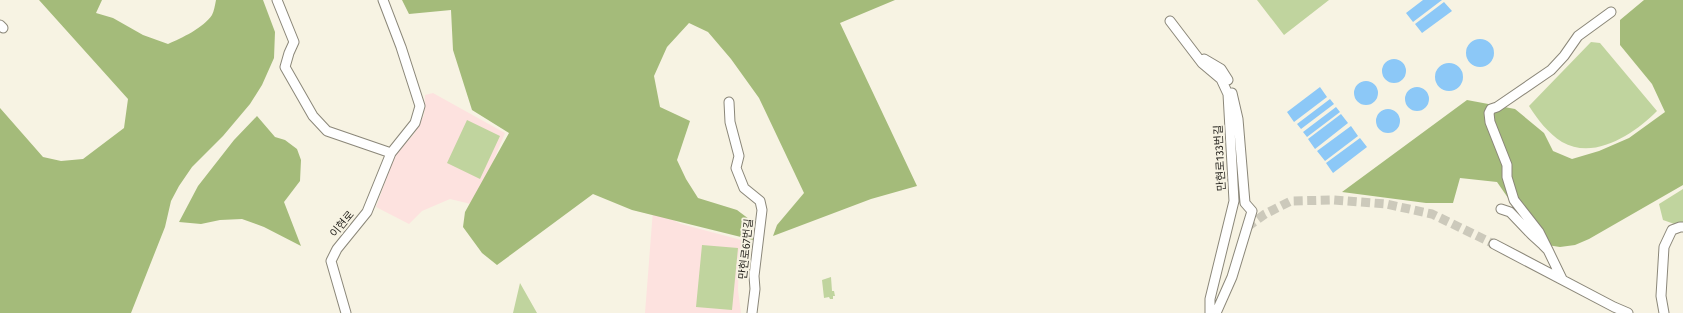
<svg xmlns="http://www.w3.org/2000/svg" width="1683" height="313" viewBox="0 0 1683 313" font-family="'Fira Sans','Noto Sans KR',sans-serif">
<rect width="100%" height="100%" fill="#f7f3e3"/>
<!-- education -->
<path fill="#fde2df" d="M433 93 505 133 475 205 450 199 422 211 409 224 376 207 395 155 414 134 424 115 425 95Z
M653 210 681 224 745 241 739 261 738 290 741 313H645Z"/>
<!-- green -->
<path fill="#c0d49e" d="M1257 0H1329L1284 35Z
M1591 42 1600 43 1657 111C1635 133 1595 161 1562 142 1548 133 1538 120 1529 106Z
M467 120 500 136 480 179 447 163Z
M1683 189V227L1663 220 1659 204Z
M702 245 738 248 732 310 696 307Z
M831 277 832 291H834L835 296H833V299H830L829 297 824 298 822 280Z
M520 283 537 313H513Z"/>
<!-- forest -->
<path fill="#a4bb7a" d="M39 0H102L96 13 113 18 143 35 168 44C182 38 203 28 212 15 214 11 215 5 216 0H263L275 32 274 58 262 85 250 104 223 136 192 167 179 186 171 201 165 227 131 313H0V108L43 157 61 161 83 159 124 128 128 99Z
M402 0H895L840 23 917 186 871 199 773 236 777 225 804 193 759 98 731 59 708 32 689 23 667 47 654 76 660 107 690 121 677 160 686 179 698 198 737 210 749 219 753 240 632 210 593 194 497 265 482 253 463 227 465 212 509 133 472 110 453 50 451 10 409 14Z
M1644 0H1683V185L1589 239 1575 245 1560 247 1547 245 1524 221 1497 182 1460 178 1453 203H1426L1342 192 1467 100 1515 109 1544 133 1553 151 1572 159 1599 151 1629 138 1665 112 1652 84 1620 45V20Z
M257 116 275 137 285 140 297 149 301 160 300 181 284 202 301 246 264 227 242 219 220 220 201 224 179 222 198 186 234 140Z"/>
<!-- water -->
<path fill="#8cc8f7" d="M1423 0H1442L1413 22 1406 13Z
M1444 2 1452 11 1422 33 1415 24Z
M1466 53a14 14 0 1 1 28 0a14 14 0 1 1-28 0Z
M1382 71a12 12 0 1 1 24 0a12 12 0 1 1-24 0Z
M1435 77a14 14 0 1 1 28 0a14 14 0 1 1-28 0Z
M1354 93a12 12 0 1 1 24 0a12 12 0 1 1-24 0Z
M1405 99a12 12 0 1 1 24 0a12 12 0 1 1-24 0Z
M1320 87 1327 97 1294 122 1287 112Z
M1330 99 1334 104 1301 129 1297 124Z
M1336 107 1340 112 1307 137 1303 132Z
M1376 121a12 12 0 1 1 24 0a12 12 0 1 1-24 0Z
M1341 114 1348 123 1315 149 1308 139Z
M1351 126 1358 136 1325 161 1317 151Z
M1360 138 1367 147 1333 173 1326 163Z"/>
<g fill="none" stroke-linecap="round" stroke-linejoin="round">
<!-- minor-tunnel -->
<path stroke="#ccc9bb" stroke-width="9" stroke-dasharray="9 4.5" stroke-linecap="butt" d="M1247 227 1265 214 1291 201 1334 200 1386 204 1432 214 1494 244"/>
<!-- minor casing -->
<g stroke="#8b8779" stroke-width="11">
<path id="minor" d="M277 0 294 42 289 53 285 67 313 116 327 131 391 153
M1170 21 1202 63 1221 79 1228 94 1234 201 1210 299V313
M0 25 3 28
M1204 59 1221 69 1228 80
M729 102 730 122 739 156 736 168 744 188 760 201 762 210 754 276 755 289 752 313
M1501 209 1510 212 1532 235 1543 245 1548 250 1562 279
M1494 244 1614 307 1628 313
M1548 250 1539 232 1514 200 1507 177V165L1490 122 1489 113 1491 109 1497 107 1551 70 1564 56 1578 36 1611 12
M346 313 331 261 337 249 367 212 391 153 415 123 420 106 401 47 383 0
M1216 313 1232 277 1252 211 1245 203 1238 119 1232 93
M1664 313 1661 296 1664 247 1672 230 1680 227H1683"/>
</g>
<!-- minor -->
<use href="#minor" stroke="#fff" stroke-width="9"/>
</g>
<g text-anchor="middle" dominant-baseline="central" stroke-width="4" stroke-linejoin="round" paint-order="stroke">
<!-- street labels -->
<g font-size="11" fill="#211f1a" stroke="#f7f3e3">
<text transform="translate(1220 158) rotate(-93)">만현로133번길</text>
<text transform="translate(342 224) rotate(-50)">이현로</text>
<text transform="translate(746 249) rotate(-84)">만현로67번길</text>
</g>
</g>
</svg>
